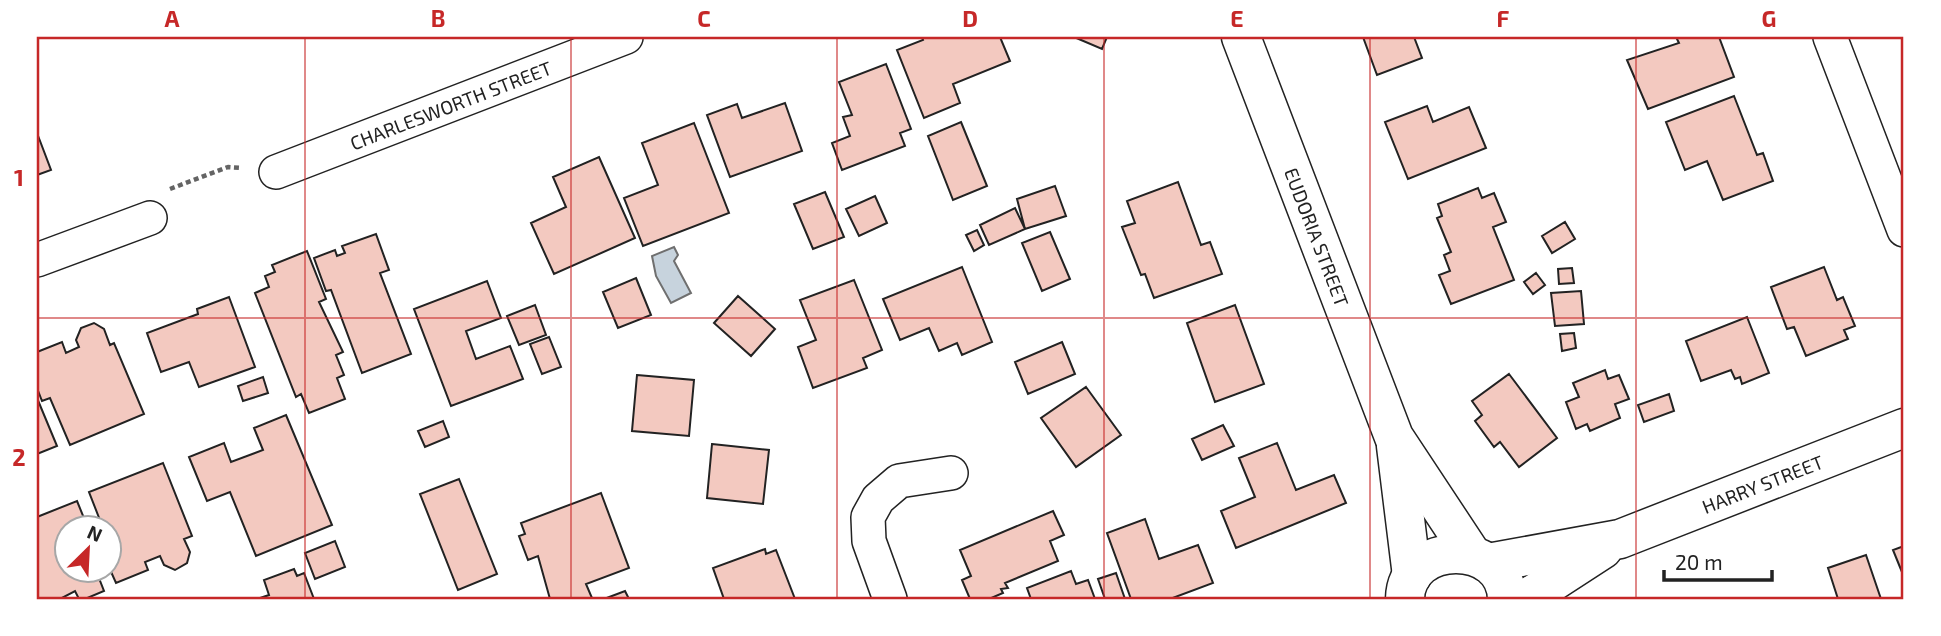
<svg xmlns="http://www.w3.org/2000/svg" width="1941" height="636" viewBox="0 0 1941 636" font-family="'Exo 2',sans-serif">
<rect width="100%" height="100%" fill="#fff"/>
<!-- water -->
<path fill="#c7d3dd" stroke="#6f6f6f" stroke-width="2" d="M674 247 678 255 674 261 691 293 671 303 656 276 652 256Z"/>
<!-- building -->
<path fill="#f3c9c0" stroke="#222" stroke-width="2" d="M922 37H1000L1010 61 953 84 960 103 924 118 897 50 923 40Z
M1074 37H1107L1102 49Z
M1363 37H1414L1422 58 1377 75Z
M1676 37H1719L1734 77 1648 109 1627 60 1679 43Z
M886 64 911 129 900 133 905 146 842 170 832 143 850 136 843 117 852 115 839 82Z
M1734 96 1757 155 1763 153 1773 181 1723 200 1707 161 1685 170 1666 122Z
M785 103 802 151 730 177 707 115 737 104 742 118Z
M1427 106 1433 122 1469 107 1486 148 1408 179 1385 122Z
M961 122 987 186 953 200 928 136Z
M694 123 729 213 643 246 624 198 658 185 642 143Z
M37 133 51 170 37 175Z
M599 157 635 238 554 274 531 223 566 207 553 177Z
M1178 182 1201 245 1210 242 1222 274 1154 298 1145 274 1141 275 1122 227 1135 223 1127 201Z
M1055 186 1066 216 1025 229 1017 199Z
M1478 188 1482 198 1494 193 1506 222 1493 227 1514 280 1451 304 1439 275 1450 271 1444 255 1451 252 1437 218 1442 216 1438 204Z
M825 192 844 237 813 249 794 204Z
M875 196 887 223 859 236 846 209Z
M1015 208 1025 229 989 245 980 225Z
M1565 222 1575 239 1552 253 1542 236Z
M977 230 984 245 974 251 966 235Z
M1050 232 1070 279 1042 291 1022 243Z
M376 234 389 270 380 273 411 354 362 373 331 290 326 291 314 258 335 250 337 256 345 253 342 246Z
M307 251 326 299 319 302 343 352 336 355 344 375 337 378 345 399 309 413 301 394 296 397 255 293 269 287 265 276 275 272 272 265Z
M962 267 992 342 962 355 957 343 939 351 929 328 900 340 883 299Z
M1824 267 1837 300 1843 297 1855 326 1844 330 1848 339 1806 356 1794 327 1787 329 1771 287Z
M1572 268 1574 283 1559 284 1558 269Z
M1536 273 1545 285 1533 294 1524 282Z
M636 278 651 315 618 328 603 292Z
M854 280 882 350 863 358 867 368 813 388 798 347 816 340 800 300Z
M487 281 501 318 466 331 476 359 510 346 523 379 451 406 414 309Z
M1581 291 1584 324 1555 326 1551 293Z
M738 296 775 329 751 356 714 323Z
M229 297 255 367 199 387 189 362 161 372 147 333 198 314 197 309Z
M535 305 546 335 519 345 507 316Z
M1235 305 1264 384 1215 402 1187 323Z
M1747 317 1769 373 1742 384 1740 377 1735 379 1731 370 1701 381 1686 341Z
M94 323 104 329 110 345 114 343 144 414 70 445 50 398 42 401 37 388V352L62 342 66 353 79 347 76 340 81 328Z
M1574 333 1576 348 1562 351 1560 334Z
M549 337 561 367 542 374 530 344Z
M1062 342 1075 374 1028 394 1015 362Z
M1605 370 1608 379 1619 375 1629 399 1615 404 1620 418 1590 431 1587 424 1576 429 1566 402 1579 397 1573 383Z
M1509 374 1557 438 1519 467 1500 442 1494 447 1475 421 1482 415 1472 401Z
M637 375 694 380 689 436 632 431Z
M263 377 268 393 243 401 238 386Z
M1086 387 1121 435 1076 467 1041 418Z
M1669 394 1674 411 1644 422 1638 405Z
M37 398 57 446 37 454Z
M286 415 332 525 256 556 230 492 207 501 189 457 224 443 231 462 263 450 254 428Z
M443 421 449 437 425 447 418 431Z
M1223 425 1234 446 1202 460 1192 439Z
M1277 443 1296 490 1334 475 1346 503 1236 548 1221 511 1255 497 1239 458Z
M712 444 769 450 763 504 707 498Z
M163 463 192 536 184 539 190 552 187 563 175 570 164 565 160 556 145 562 148 570 116 583 108 565V528H103L89 492Z
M459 479 497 574 458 590 420 494Z
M601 493 629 568 586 584 592 598 550 599 538 556 528 560 519 536 525 534 521 523Z
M77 501 88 528H66V570H104L97 573 104 591 85 599H79L75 591 60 599H37V517Z
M1053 511 1064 535 1050 541 1058 561 1005 583 1008 588 1001 589 1003 593 989 599H970L962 580 971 576 960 550Z
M1145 519 1159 559 1198 545 1213 583 1170 599H1131L1107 533Z
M335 541 345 567 315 579 305 553Z
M1904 546V577L1893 550Z
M765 549 766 554 776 550 795 599H724L713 568Z
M1866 555 1881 599H1838L1828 568Z
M294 569 297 576 304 573 314 599H257L269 595 264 580Z
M1071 571 1076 584 1088 580 1095 599H1031L1027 588Z
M1116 573 1125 599H1105L1098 579Z
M625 591 629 599H604Z"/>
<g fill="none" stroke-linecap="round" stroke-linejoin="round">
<!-- minor casing -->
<g stroke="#222" stroke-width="36">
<g id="minor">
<path d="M1830 37 1904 230"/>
<path id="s1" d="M276 172 626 37"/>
<path d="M37 260 150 218"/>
<path d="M890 599 869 541 868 517 878 499 899 481 951 473"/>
</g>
</g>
<!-- tertiary casing -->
<g stroke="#222" stroke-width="41">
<g id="tertiary">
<path id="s2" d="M1241 37 1394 437 1472 555"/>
<path d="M1396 446 1412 576"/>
<path id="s3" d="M1488 563 1620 539 1904 428"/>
<path d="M1405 599C1406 539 1506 539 1507 599"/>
<path d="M1526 599 1603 549"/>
</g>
</g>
<!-- path -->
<path stroke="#646464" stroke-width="4.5" stroke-dasharray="5 3.5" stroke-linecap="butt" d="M170 189 228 167 241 168"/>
<!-- minor -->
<use href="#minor" stroke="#fff" stroke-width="33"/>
<!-- tertiary -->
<use href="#tertiary" stroke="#fff" stroke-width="38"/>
</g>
<!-- grid -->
<path fill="none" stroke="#c62828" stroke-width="2" stroke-opacity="0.55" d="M305 37V599M571 37V599M837 37V599M1104 37V599M1370 37V599M1636 37V599M37 318H1904"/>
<g text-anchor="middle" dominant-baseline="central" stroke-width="5" stroke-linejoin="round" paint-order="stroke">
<!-- street labels -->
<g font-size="19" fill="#222" stroke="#fff">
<text stroke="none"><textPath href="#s1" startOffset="187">CHARLESWORTH STREET</textPath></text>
<text stroke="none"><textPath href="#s2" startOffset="214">EUDORIA STREET</textPath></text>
<text stroke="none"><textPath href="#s3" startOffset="287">HARRY STREET</textPath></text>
</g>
</g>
<!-- border -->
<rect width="1941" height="636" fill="none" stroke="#ffffff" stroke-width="77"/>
<!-- north arrow -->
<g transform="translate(88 549) rotate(24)"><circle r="33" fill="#ffffff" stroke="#a7a7a7" stroke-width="2"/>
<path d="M0-5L12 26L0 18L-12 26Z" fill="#c62828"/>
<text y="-10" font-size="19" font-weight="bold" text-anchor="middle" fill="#222222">N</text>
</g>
<!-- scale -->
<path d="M1664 570v10h108v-10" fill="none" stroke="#222222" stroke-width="3.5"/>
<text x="1675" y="570" font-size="21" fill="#222222" stroke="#ffffff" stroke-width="5" paint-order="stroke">20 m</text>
<rect x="38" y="38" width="1864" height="560" fill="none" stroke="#c62828" stroke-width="2.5"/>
<g font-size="23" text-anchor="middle" font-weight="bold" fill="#c62828">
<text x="172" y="27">A</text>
<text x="438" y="27">B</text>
<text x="704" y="27">C</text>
<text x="970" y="27">D</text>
<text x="1237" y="27">E</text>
<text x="1503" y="27">F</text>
<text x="1769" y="27">G</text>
<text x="19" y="186">1</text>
<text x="19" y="466">2</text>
</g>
</svg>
